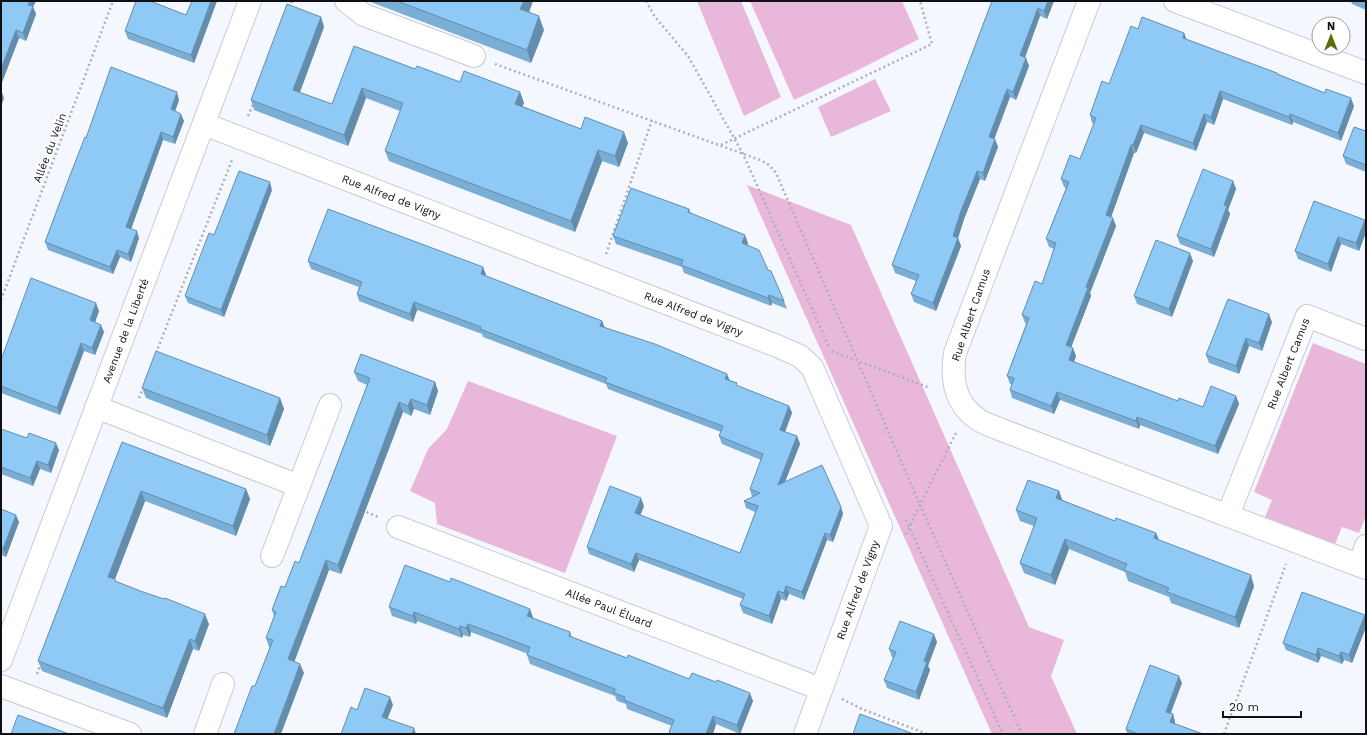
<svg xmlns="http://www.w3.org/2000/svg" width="1367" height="735" viewBox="0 0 1367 735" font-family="'Work Sans',sans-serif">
<rect width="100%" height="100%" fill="#f5f7ff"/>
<!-- grass -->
<path fill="#e9b7da" d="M697 1H741L781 97 744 116Z
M750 1H902L919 39 856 71 794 100Z
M875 79 891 111 831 137 818 107Z
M747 185 851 225 1029 627 1064 640 1051 676 1077 734H992Z
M1313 343 1366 364V516L1359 533 1342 527 1335 544 1265 517 1272 500 1254 492Z
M468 381 617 436 565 573 437 524 435 503 410 491 428 449 447 429Z"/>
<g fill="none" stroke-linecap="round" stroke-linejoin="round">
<!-- minor casing -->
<g stroke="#c8cbd4" stroke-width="24">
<g id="minor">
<path d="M346 1 364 15 474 56"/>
<path d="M1089 1 955 353C951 379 954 404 979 420 985 424 993 426 999 429L1366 568"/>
<path d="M1175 1 1366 73"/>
<path id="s1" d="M204 124 777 346 800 356 812 367 881 526 805 734"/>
<path d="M96 407 299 486"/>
<path id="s2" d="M1228 515 1307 316 1366 339"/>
<path id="s3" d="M398 527 821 689"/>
<path d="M272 556 330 405"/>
<path d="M1359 565 1366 546"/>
<path id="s4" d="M1 660 250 1"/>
<path d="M1 686 130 734"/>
<path d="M205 734 223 684"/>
</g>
</g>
<!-- path -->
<path stroke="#aeb0b6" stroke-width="2.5" stroke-dasharray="2 3" stroke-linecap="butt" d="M646 1 655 17 688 56 743 154 830 349
M290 8 292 1
M495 64 760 160 769 165 776 173 920 505 905 536
M248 116 254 102
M721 145 932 44 920 1
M606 254 652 120
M1 300 113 1
M832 351 930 388
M156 353 232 160
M139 398 144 386
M956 433 920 505 1022 734
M362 510 378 517
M906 520 1003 734
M37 674 41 663
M842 699 862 709 927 734
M1224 734 1286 564"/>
<!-- minor -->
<use href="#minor" stroke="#fff" stroke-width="22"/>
</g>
<!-- wall -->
<path fill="#7baed4" d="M1 1H36L33 7 36 14 26 41 19 38 1 85Z
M192 1H217L194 63 128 39 125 31 186 15Z
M368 1H533L529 13 544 30 531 63Z
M992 1H1054L1047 19 1040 16 1025 57 1029 66 1016 100 1010 97 994 139 998 147 985 181 980 179 964 219 958 238 961 246 936 311 914 302 911 294 916 281 895 273 892 265Z
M1351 1H1366V10L1352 4Z
M321 17 324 27 300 92 332 104 354 46 415 69 460 82 520 92 524 103 522 106 581 129 628 143 619 167 602 161 575 232 389 161 385 151 400 111 366 98 348 146 254 110 251 100Z
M1138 29 1184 33 1186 39 1277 73 1278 74 1354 106 1341 141 1293 122 1292 125 1223 99 1214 125 1207 122 1196 151 1144 133 1136 153H1134L1111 217 1116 226 1090 293 1091 296 1071 347 1076 356 1074 362 1178 401 1203 407 1236 396 1239 404 1218 454 1140 425 1139 429 1060 400 1054 414 1012 398 1010 390 1012 384H1010L1007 376 1026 324 1025 323 1022 315 1042 284 1054 249 1049 247 1046 239 1066 188 1064 187 1061 179 1080 159 1094 124 1092 123 1090 115 1109 84Z
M179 100 175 111 184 121 175 144 163 140 131 229 139 238 131 262 120 257 113 274 48 250 45 242 86 138Z
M1366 131V172L1346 164 1343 156Z
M1233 181 1236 189 1228 210 1230 214 1214 257 1180 244 1177 236Z
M272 190 224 317 188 303 185 296 214 235Z
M689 209 691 213 748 243 747 245 768 270 784 301 787 309 772 303 771 306 684 273 682 267 616 244 613 236Z
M1365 220 1366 223V232L1359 251 1341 244 1331 272 1298 259 1295 251Z
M308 261 483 267 486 275V276L602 321 604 327 729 381 737 386 789 406 792 413 785 432 797 436 800 444 785 482 841 507 843 514 833 542 827 540 804 600 789 594 786 601 781 599 772 624 743 613 740 605 743 599 674 573 639 560 634 572 589 554 587 547 644 506 640 515 740 553 755 512 746 508 744 501 752 497 750 489 761 460 722 444 719 436 721 432 608 389 606 384 483 337 482 334 417 310 413 322 359 301 357 294 359 287 311 269Z
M1193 261 1172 317 1137 304 1134 296Z
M99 311 95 322 104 332 95 355 84 351 60 415 1 393V360Z
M1272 322 1262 351 1249 346 1239 374 1209 363 1206 355Z
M354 372 435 382 438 391 430 415 414 409 411 416 403 412 341 574 329 570 294 661 304 673 255 686 270 647H269L266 638 274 616 272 610 299 563 367 385 358 381Z
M142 388 280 398 284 409 270 446 146 398Z
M1 429 59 450 51 473 40 469 33 486 1 474Z
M122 442 246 489 250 499 236 536 145 501 115 579 116 582 209 624 199 651 193 649 167 718 42 671 38 661Z
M1059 491 1062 500 1115 521 1156 533 1159 540 1254 586 1239 628 1171 603 1169 597 1128 581 1125 572 1069 549 1055 585 1024 573 1020 563 1034 526 1020 521 1016 510Z
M1 509 19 522 6 557 1 555Z
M389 607 533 617V618L570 632 572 637 627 658 753 701 740 734 716 724 713 734H670L669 732 672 726 627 709 626 704 617 701 615 696 530 664 527 655 528 654 471 632 470 637 463 635 462 638 417 621 416 624 392 616Z
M1365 615 1366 619V627L1352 663 1344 660 1342 664 1321 656 1318 663 1286 650 1283 643Z
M937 642 928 666 930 670 919 700 887 688 884 680 893 658 892 657 889 649Z
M1182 683 1171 713 1173 714 1175 722V724L1203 734H1127L1126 729Z"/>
<!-- shaded-wall -->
<path fill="#648dac" d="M30 1H36L33 7 36 14 26 41 23 33 28 5Z
M211 1H217L194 63 191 55Z
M524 1H533L525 22 520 9Z
M1048 1H1054L1047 19 1044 11Z
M1038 8 1040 16 1023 63 1020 55Z
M539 16 544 30 531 63 527 50Z
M321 17 324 27 297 100 293 90Z
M16 30 19 38 1 85V69Z
M1184 33 1187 41 1183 38Z
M1026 58 1029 66 1016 100 1013 92Z
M362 88 366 98 348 146 344 135Z
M1007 89 1010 97 992 145 989 137Z
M1 90 4 98 1 107Z
M1220 91 1223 99 1214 125 1211 117Z
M177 92 179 100 173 117 171 109Z
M520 92 524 103 519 114 515 104Z
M1351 98 1354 106 1341 141 1338 133Z
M181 114 184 121 175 144 173 137Z
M1204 114 1207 122 1196 151 1193 143Z
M1290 114 1293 122 1292 125 1289 117Z
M1141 125 1144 133 1136 153 1133 145Z
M161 132 163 140 129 235 126 227Z
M624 132 628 143 619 167 615 156Z
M995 139 998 147 985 181 983 173Z
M1131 145 1134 153 1109 223 1106 215Z
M598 150 602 161 575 232 571 221Z
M977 171 980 179 964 219 958 238 961 246 936 311 933 303 961 211Z
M1233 181 1236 189 1228 210 1230 214 1214 257 1211 249 1224 205Z
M270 182 272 190 224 317 221 310Z
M1113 218 1116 226 1090 293 1091 296 1069 353 1066 345 1086 287Z
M1365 220 1366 223V232L1359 251 1356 243Z
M137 231 139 238 131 262 128 254Z
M745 235 748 243 745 251 742 243Z
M1338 237 1341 244 1331 272 1328 264Z
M117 250 120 257 113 274 110 267Z
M1190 253 1193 261 1172 317 1169 309Z
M483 267 486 275 483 281 481 274Z
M769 295 772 303 771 306 768 298Z
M414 302 417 310 413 322 410 314Z
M96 303 99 311 93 328 90 320Z
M1269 314 1272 322 1262 351 1259 343Z
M602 321 605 328 600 326Z
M101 325 104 332 95 355 92 348Z
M1246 338 1249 346 1239 374 1236 366Z
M81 343 84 351 60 415 57 408Z
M1073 348 1076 356 1072 368 1069 360Z
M727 374 730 381 725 379Z
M435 382 438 391 430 415 427 405Z
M1057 392 1060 400 1054 414 1051 406Z
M1236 396 1239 404 1218 454 1215 446Z
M280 398 284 409 270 446 267 435Z
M411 399 414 409 411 416 408 406Z
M399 402 403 412 341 574 338 565Z
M789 406 792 413 783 437 780 430Z
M1137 417 1140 425 1139 429 1136 421Z
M797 436 800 444 781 492 778 485Z
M56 443 59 450 51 473 48 465Z
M37 461 40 469 33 486 30 478Z
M246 489 250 499 236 536 233 526Z
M141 491 145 501 112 587 108 577Z
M1059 491 1063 502 1056 498Z
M641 498 644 506 638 521 635 513Z
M841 507 843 514 833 542 830 535Z
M16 515 19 522 6 557 3 549Z
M825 533 827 540 804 600 802 592Z
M1156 533 1160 543 1154 538Z
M1065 539 1069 549 1055 585 1051 575Z
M636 553 639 560 634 572 631 564Z
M326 560 329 570 292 668 288 659Z
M1251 575 1254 586 1239 628 1235 617Z
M786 586 789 594 786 601 784 593Z
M778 591 781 599 772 624 769 616Z
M530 609 533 617 531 625 527 616Z
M414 612 417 621 416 624 413 616Z
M205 614 209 624 199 651 195 641Z
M1365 615 1366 619V627L1352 663 1349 655Z
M468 624 471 632 470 637 466 628Z
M460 626 463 635 462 638 459 629Z
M934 634 937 642 928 666 930 670 919 700 916 692 924 661Z
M190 639 193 649 167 718 163 708Z
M1318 648 1321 656 1318 663 1316 655Z
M1341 652 1344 660 1342 664 1339 656Z
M300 664 304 673 281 734H274Z
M1179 676 1182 683 1168 719 1166 712Z
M750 693 753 701 740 734 737 725Z
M390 697 393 705 385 725 382 717Z
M1173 714 1175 722 1173 729 1170 722Z
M713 716 716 724 713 734H706Z
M414 728 416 734H412Z"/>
<!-- building -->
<path fill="#8fcaf6" stroke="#648dac" d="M1 1H30L28 5 33 6 23 33 16 30 1 69Z
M136 1H150L186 15 192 1H211L191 55 125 31Z
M397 1H524L520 9 539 16 527 50Z
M992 1H1048L1044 11 1038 8 1020 55 1026 58 1013 92 1007 89 989 137 995 139 983 173 977 171 961 211 953 236 958 238 933 303 911 294 919 275 892 265Z
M287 4 321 17 293 90 332 104 354 46 415 69 417 66 460 82 464 71 520 92 515 104 581 129 585 117 624 132 615 156 598 150 571 221 385 151 403 103 362 88 344 135 251 100Z
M1142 17 1184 33 1183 38 1277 73V74L1325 93 1326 89 1351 98 1338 133 1290 114 1289 117 1220 91 1211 117 1204 114 1193 143 1141 125 1133 145H1131L1106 215 1113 218 1086 287 1088 288 1066 345 1073 348 1069 360 1178 401 1179 398 1203 407 1211 386 1236 396 1215 446 1137 417 1136 421 1057 392 1051 406 1010 390 1014 378 1007 376 1029 318 1022 315 1035 281 1042 284 1056 243 1046 239 1069 182 1061 179 1070 155 1080 159 1096 118 1090 115 1102 81 1109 84 1131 26 1138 29Z
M111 67 177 92 171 109 181 114 173 137 161 132 126 227 137 231 128 254 117 250 110 267 45 242 69 178 85 137 86 138Z
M1354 127 1366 131V165L1343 156Z
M1203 169 1233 181 1224 205 1227 206 1211 249 1177 236Z
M239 171 270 182 221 310 185 296 209 233 214 235Z
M631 188 689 209 688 212 745 235 742 243 759 250 768 270 771 271 784 301 769 295 768 298 681 265 683 260 613 236Z
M1314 201 1365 220 1356 243 1338 237 1328 264 1295 251Z
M328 209 483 267 481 274 602 321 600 326 655 344 727 374 725 379 737 383 736 385 789 406 780 430 797 436 778 485 822 465 841 507 830 535 825 533 802 592 786 586 784 593 778 591 769 616 740 605 745 594 672 566 636 553 631 564 587 547 610 486 641 498 635 513 740 553 758 506 744 501 760 493 750 489 763 454 719 436 723 426 605 382 607 378 480 329 481 327 414 302 410 314 357 294 362 282 308 261Z
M1156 240 1190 253 1169 309 1134 296Z
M31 278 96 303 90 320 101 325 92 348 81 343 57 408 1 386V360Z
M1228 299 1269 314 1259 343 1246 338 1236 366 1206 355Z
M156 351 280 398 267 435 142 388Z
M361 354 435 382 427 405 411 399 408 406 399 402 338 565 326 560 288 659 300 664 274 734H234L252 686H255L273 640 266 638 276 612 272 610 281 586 285 587 295 561 299 563 370 378 354 372Z
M1 429 27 438 29 433 56 443 48 465 37 461 30 478 1 467Z
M122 442 246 489 233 526 141 491 108 577 115 579V581L143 592 164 599 165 598 205 614 195 641 190 639 163 708 38 661Z
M1028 480 1059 491 1056 498 1115 521 1116 518 1156 533 1154 538 1251 575 1235 617 1167 592 1169 588 1124 570 1127 564 1065 539 1051 575 1020 563 1037 518 1016 510Z
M1 509 16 515 3 549 1 548Z
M405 565 450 582 451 578 530 609 527 616 570 632 569 636 627 658 628 655 689 679 692 673 716 682 717 680 750 693 737 725 713 716 706 734H671V733L669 732 674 720 624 700 625 697 614 693 615 689 527 655 530 647 468 624 466 628 460 626 459 629 414 612 413 616 389 607Z
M1302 592 1365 615 1349 655 1341 652 1339 656 1318 648 1316 655 1283 643Z
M900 621 934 634 924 661 927 662 916 692 884 680 896 652 889 649Z
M1150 665 1179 676 1166 712 1173 714 1170 722 1203 734H1138L1126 729Z
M365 688 390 697 382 717 414 728 412 734H341L351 707 357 710Z
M860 714 911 733V734H853Z
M18 715 69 734H11Z"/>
<g text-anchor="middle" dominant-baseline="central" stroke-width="3.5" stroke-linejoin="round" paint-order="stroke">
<!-- street labels -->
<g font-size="11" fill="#0f1013" stroke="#fff">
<text transform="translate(50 148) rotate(-69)">Allée du Velin</text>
<text stroke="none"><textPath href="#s1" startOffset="201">Rue Alfred de Vigny</textPath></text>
<text stroke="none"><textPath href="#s1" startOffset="525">Rue Alfred de Vigny</textPath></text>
<text transform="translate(971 315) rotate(-71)">Rue Albert Camus</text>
<text stroke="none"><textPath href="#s4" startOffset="352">Avenue de la Liberté</textPath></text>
<text stroke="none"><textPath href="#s2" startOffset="163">Rue Albert Camus</textPath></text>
<text transform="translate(858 590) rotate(-70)">Rue Alfred de Vigny</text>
<text stroke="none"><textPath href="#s3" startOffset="226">Allée Paul Éluard</textPath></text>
</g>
</g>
<!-- border -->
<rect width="1367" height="735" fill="none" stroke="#0f1013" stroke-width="4"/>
<!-- north arrow -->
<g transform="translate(1331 36)"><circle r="19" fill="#ffffff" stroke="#9f9fa1"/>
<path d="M0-3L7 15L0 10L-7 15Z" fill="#616a0f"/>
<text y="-6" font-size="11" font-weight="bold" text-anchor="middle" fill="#0f1013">N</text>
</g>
<!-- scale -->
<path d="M1223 711v6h78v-6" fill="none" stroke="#0f1013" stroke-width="2"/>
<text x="1229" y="711" font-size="12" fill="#0f1013" stroke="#ffffff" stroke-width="3" paint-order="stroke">20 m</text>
</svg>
